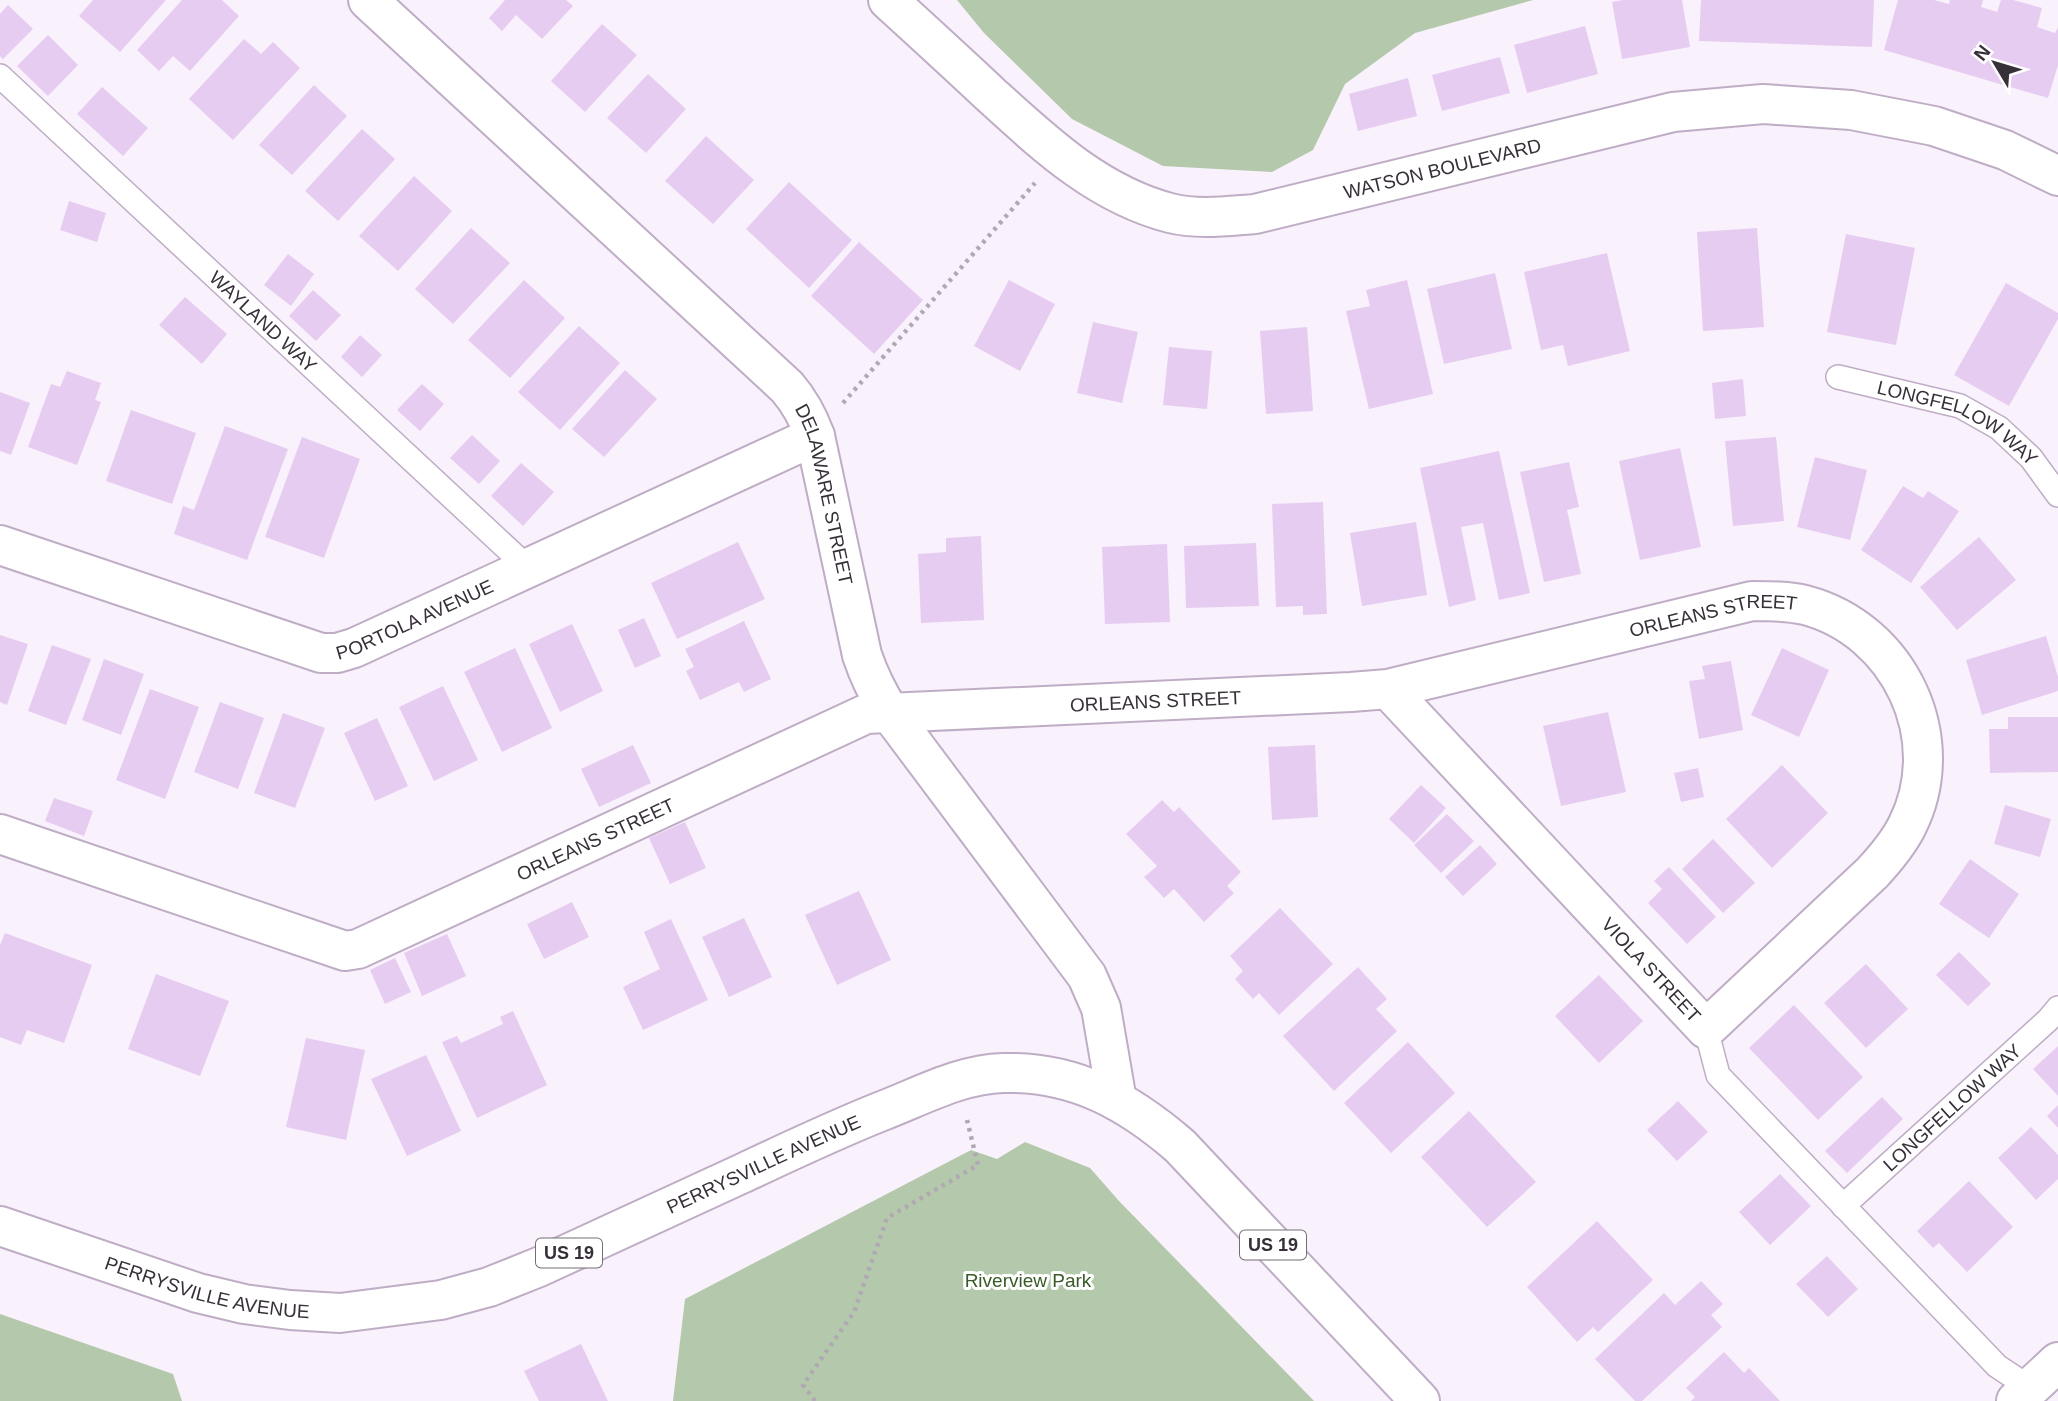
<svg xmlns="http://www.w3.org/2000/svg" width="2058" height="1401" viewBox="0 0 2058 1401" font-family="Arial,sans-serif">
<rect width="100%" height="100%" fill="#f9f1fc"/>
<!-- green -->
<path fill="#b4c8ac" d="M957 0H1533L1415 33 1345 84 1313 150 1272 172 1163 166 1072 119 984 33Z
M1025 1142 1090 1168 1119 1201 1314 1401H673L685 1299 971 1150 997 1159Z
M0 1314 173 1374 182 1401H0Z"/>
<!-- building -->
<path fill="#e7ccf1" d="M93 0H166L120 52 79 16Z
M182 0H222L239 16 190 71 173 56 159 71 137 50Z
M505 0H566L573 6 542 39 516 15 502 31 489 18Z
M1623 0H1682L1690 47 1622 59 1612 2Z
M1701 0H1874L1872 47 1699 41Z
M1898 0H1934L1949 4 1950 0H1983L1981 7 1997 12 2001 0H2013L2042 8 2037 27 2055 33 2058 27V65L2048 98 1884 50Z
M8 5 33 29 3 59 0 56V14Z
M602 24 637 55 585 112 551 81Z
M1585 26 1598 74 1527 93 1514 45Z
M48 35 78 65 48 96 17 66Z
M244 39 261 54 273 42 300 68 233 140 189 99Z
M1500 57 1510 93 1442 111 1432 75Z
M648 74 686 109 646 153 607 118Z
M1408 78 1417 116 1358 131 1349 94Z
M314 85 347 116 292 175 259 145Z
M102 87 148 128 123 156 77 114Z
M362 129 395 159 338 221 305 191Z
M706 136 754 180 713 224 665 181Z
M414 176 452 211 398 271 359 236Z
M789 182 852 240 809 288 746 229Z
M69 201 106 213 97 242 60 230Z
M471 228 510 263 453 324 415 289Z
M1757 228 1764 327 1703 331 1697 232Z
M1846 234 1915 248 1896 345 1827 332Z
M859 242 923 300 874 354 811 296Z
M1607 253 1630 351 1568 366 1563 345 1541 350 1524 272Z
M288 254 314 274 291 306 264 285Z
M1495 273 1512 349 1444 364 1427 289Z
M524 280 565 318 510 378 468 340Z
M1009 280 1055 304 1020 371 974 346Z
M1407 280 1433 394 1369 409 1346 311 1370 306 1366 290Z
M2006 283 2058 313V319L2009 406 1954 375Z
M313 290 341 315 316 341 289 316Z
M185 297 227 334 202 364 159 325Z
M1093 322 1138 332 1122 403 1077 393Z
M579 326 620 363 560 430 518 392Z
M1307 327 1313 411 1266 414 1260 331Z
M360 335 382 355 362 377 341 357Z
M1169 347 1212 351 1207 409 1163 405Z
M625 370 657 399 604 457 572 429Z
M67 371 101 383 95 400 101 402 77 465 28 447 51 384 60 387Z
M1743 379 1746 416 1715 419 1712 383Z
M422 384 444 404 420 431 397 410Z
M0 392 30 403 11 455 0 451Z
M131 410 196 433 172 504 106 481Z
M225 426 288 449 247 560 174 534 183 506 194 510Z
M472 435 500 461 479 484 450 458Z
M302 437 360 459 324 558 265 537Z
M1776 437 1784 521 1733 526 1725 441Z
M1680 448 1701 547 1640 560 1619 461Z
M1499 451 1530 593 1499 600 1483 523 1461 527 1476 600 1449 607 1420 468Z
M1815 457 1867 470 1850 540 1797 527Z
M1569 462 1579 507 1567 510 1581 574 1544 582 1520 472Z
M521 463 554 492 523 526 491 496Z
M1903 486 1923 498 1928 491 1959 511 1911 583 1861 550Z
M1323 502 1327 614 1303 615V606L1276 607 1272 504Z
M1416 522 1427 595 1362 606 1350 533Z
M981 536 984 620 921 623 918 554 946 552V538Z
M1979 537 2016 580 1957 630 1920 587Z
M738 542 765 599 677 639 651 583Z
M1256 543 1259 606 1186 608 1184 546Z
M1167 544 1170 622 1105 624 1102 547Z
M644 618 661 656 635 668 618 630Z
M744 621 771 679 744 692 739 682 700 700 686 671 694 667 685 649Z
M572 624 603 691 560 712 529 644Z
M0 635 28 644 7 705 0 702Z
M2046 636 2058 677V691L1982 715 1966 660Z
M52 645 91 659 66 725 28 711Z
M515 648 552 728 502 752 464 672Z
M1782 648 1829 670 1799 737 1751 715Z
M104 659 144 674 121 735 82 720Z
M1731 661 1743 730 1699 739 1689 681 1705 679 1702 666Z
M443 686 478 760 434 781 399 707Z
M150 689 199 707 165 799 116 780Z
M220 702 264 718 238 789 194 772Z
M1608 712 1626 792 1561 806 1543 726Z
M283 713 325 728 295 808 254 793Z
M2008 717H2058V772L1990 773 1989 729H2008Z
M377 718 408 786 375 801 344 733Z
M633 745 651 783 599 807 581 769Z
M1315 745 1318 817 1272 820 1268 747Z
M1782 765 1828 813 1772 868 1726 819Z
M1698 768 1704 797 1681 802 1674 773Z
M1421 785 1446 808 1414 843 1389 819Z
M54 798 93 811 84 836 45 821Z
M1162 800 1174 812 1179 807 1241 872 1227 886 1234 893 1204 922 1174 889 1164 898 1144 877 1157 866 1126 834Z
M2005 805 2051 819 2040 857 1994 844Z
M1447 814 1474 841 1441 873 1414 845Z
M685 822 706 868 670 884 649 838Z
M1713 839 1755 883 1723 913 1682 869Z
M1480 845 1497 864 1463 896 1445 877Z
M1970 859 2019 894 1989 938 1939 904Z
M1669 867 1716 917 1687 944 1648 903 1662 889 1654 881Z
M859 891 891 960 837 985 805 915Z
M572 902 589 937 544 959 527 924Z
M1280 908 1333 964 1279 1015 1259 993 1253 999 1235 979 1243 971 1230 956Z
M744 918 772 977 729 997 702 937Z
M671 919 708 1000 643 1030 623 987 660 969 644 932Z
M5 933 92 965 64 1043 27 1030 21 1045 0 1037V945Z
M447 934 466 976 422 996 404 953Z
M1959 952 1991 984 1968 1006 1936 975Z
M395 958 411 992 385 1004 370 970Z
M1866 964 1908 1009 1866 1048 1824 1003Z
M1358 967 1387 999 1376 1009 1397 1031 1334 1091 1283 1036Z
M156 974 229 1001 200 1076 128 1049Z
M1599 975 1643 1021 1599 1063 1555 1016Z
M1794 1005 1863 1077 1818 1120 1749 1048Z
M513 1011 547 1085 477 1118 442 1042 457 1036 461 1043 503 1024 500 1017Z
M306 1038 365 1050 346 1140 286 1127Z
M1408 1042 1455 1093 1391 1153 1344 1103Z
M2058 1046V1096L2033 1069Z
M426 1055 461 1131 407 1156 371 1079Z
M1882 1097 1903 1119 1847 1173 1825 1151Z
M1678 1101 1708 1132 1677 1161 1647 1130Z
M2058 1105V1128L2047 1116Z
M1469 1111 1536 1182 1487 1227 1421 1157Z
M2031 1127 2058 1155V1179L2036 1200 1998 1158Z
M1780 1174 1811 1206 1770 1245 1739 1212Z
M1969 1181 2013 1227 1967 1272 1939 1243 1933 1248 1917 1231Z
M1597 1221 1653 1280 1598 1332 1593 1327 1577 1342 1527 1287Z
M1827 1256 1858 1289 1828 1317 1796 1284Z
M1701 1281 1723 1304 1711 1315 1722 1327 1642 1401H1635L1595 1359 1664 1293 1675 1305Z
M581 1344 608 1401H539L524 1371Z
M1724 1352 1744 1373 1749 1368 1780 1401H1691L1695 1397 1686 1388Z"/>
<g fill="none" stroke-linecap="round" stroke-linejoin="round">
<!-- service casing -->
<g stroke="#bfadc5" stroke-width="26">
<g id="service">
<path id="s1" d="M0 76 528 568"/>
<path id="s2" d="M1838 377 1960 406 1999 428 2031 458 2058 495"/>
<path d="M1706 1029 1718 1075 1997 1366 2030 1388"/>
<path id="s3" d="M1843 1206 2048 1020 2058 1008"/>
</g>
</g>
<!-- minor casing -->
<g stroke="#bfadc5" stroke-width="42">
<g id="minor">
<path id="s4" d="M368 0 787 387C800 402 808 417 815 436L862 655C869 676 878 694 890 713L1087 976 1101 1008 1117 1101"/>
<path id="s5" d="M888 0C922 31 956 62 990 94 1044 143 1097 194 1170 213 1198 220 1227 216 1255 214L1673 112 1763 104 1851 110 1934 126 2005 150 2058 176"/>
<path id="s6" d="M0 545 321 653H337L354 648 815 436"/>
<path id="s7" d="M0 834 345 951 358 949 866 714 1351 692 1388 689 1752 601C1770 601 1788 601 1805 605 1900 630 1951 739 1907 826 1898 844 1885 859 1872 873L1706 1029 1388 689"/>
<path d="M2016 1401 2058 1362"/>
</g>
</g>
<!-- primary casing -->
<g stroke="#bfadc5" stroke-width="42">
<g id="primary">
<path id="s8" d="M0 1226 198 1293 244 1304 290 1310 340 1313 441 1300 489 1287 539 1267C606 1236 674 1205 741 1174 788 1152 834 1130 882 1111 921 1096 961 1074 1003 1073 1074 1071 1128 1101 1180 1146L1420 1401"/>
</g>
</g>
<!-- path -->
<path stroke="#b0a8b2" stroke-width="4.5" stroke-dasharray="3.5 5" stroke-linecap="butt" d="M843 403 1035 183
M815 1401 803 1385 854 1312 887 1218 978 1165 967 1120"/>
<!-- service -->
<use href="#service" stroke="#fff" stroke-width="23"/>
<!-- minor -->
<use href="#minor" stroke="#fff" stroke-width="38"/>
<!-- primary -->
<use href="#primary" stroke="#fff" stroke-width="38"/>
</g>
<g text-anchor="middle" dominant-baseline="central" stroke-width="6" stroke-linejoin="round" paint-order="stroke">
<!-- shield labels -->
<g fill="#fff" stroke="#736e74" stroke-width="2">
<rect x="1240" y="1230.5" width="66" height="29" rx="5"/>
<rect x="536" y="1238.5" width="66" height="29" rx="5"/>
</g>
<g font-size="18" font-weight="bold" fill="#373039">
<text x="1273" y="1245">US 19</text>
<text x="569" y="1253">US 19</text>
</g>
<!-- street labels -->
<g font-size="19" fill="#373039" stroke="#fff">
<text stroke="none"><textPath href="#s5" startOffset="635">WATSON BOULEVARD</textPath></text>
<text stroke="none"><textPath href="#s1" startOffset="360">WAYLAND WAY</textPath></text>
<text stroke="none"><textPath href="#s2" startOffset="130">LONGFELLOW WAY</textPath></text>
<text stroke="none"><textPath href="#s4" startOffset="686">DELAWARE STREET</textPath></text>
<text stroke="none"><textPath href="#s6" startOffset="439">PORTOLA AVENUE</textPath></text>
<text stroke="none"><textPath href="#s7" startOffset="1794">ORLEANS STREET</textPath></text>
<text stroke="none"><textPath href="#s7" startOffset="1227">ORLEANS STREET</textPath></text>
<text stroke="none"><textPath href="#s7" startOffset="639">ORLEANS STREET</textPath></text>
<text transform="translate(1651 970) rotate(47)">VIOLA STREET</text>
<text stroke="none"><textPath href="#s3" startOffset="147">LONGFELLOW WAY</textPath></text>
<text stroke="none"><textPath href="#s8" startOffset="805">PERRYSVILLE AVENUE</textPath></text>
<text stroke="none"><textPath href="#s8" startOffset="217">PERRYSVILLE AVENUE</textPath></text>
</g>
<!-- park labels -->
<g font-size="19" fill="#395b27" stroke="#fff">
<text x="1028" y="1280">Riverview Park</text>
</g>
</g>
<!-- north arrow -->
<g transform="translate(1995 63) rotate(308)" stroke="#ffffff" stroke-width="5" paint-order="stroke">
<path d="M0-5L12 26L0 18L-12 26Z" fill="#373039"/>
<text y="-10" font-size="19" font-weight="bold" text-anchor="middle" fill="#373039">N</text>
</g>
</svg>
